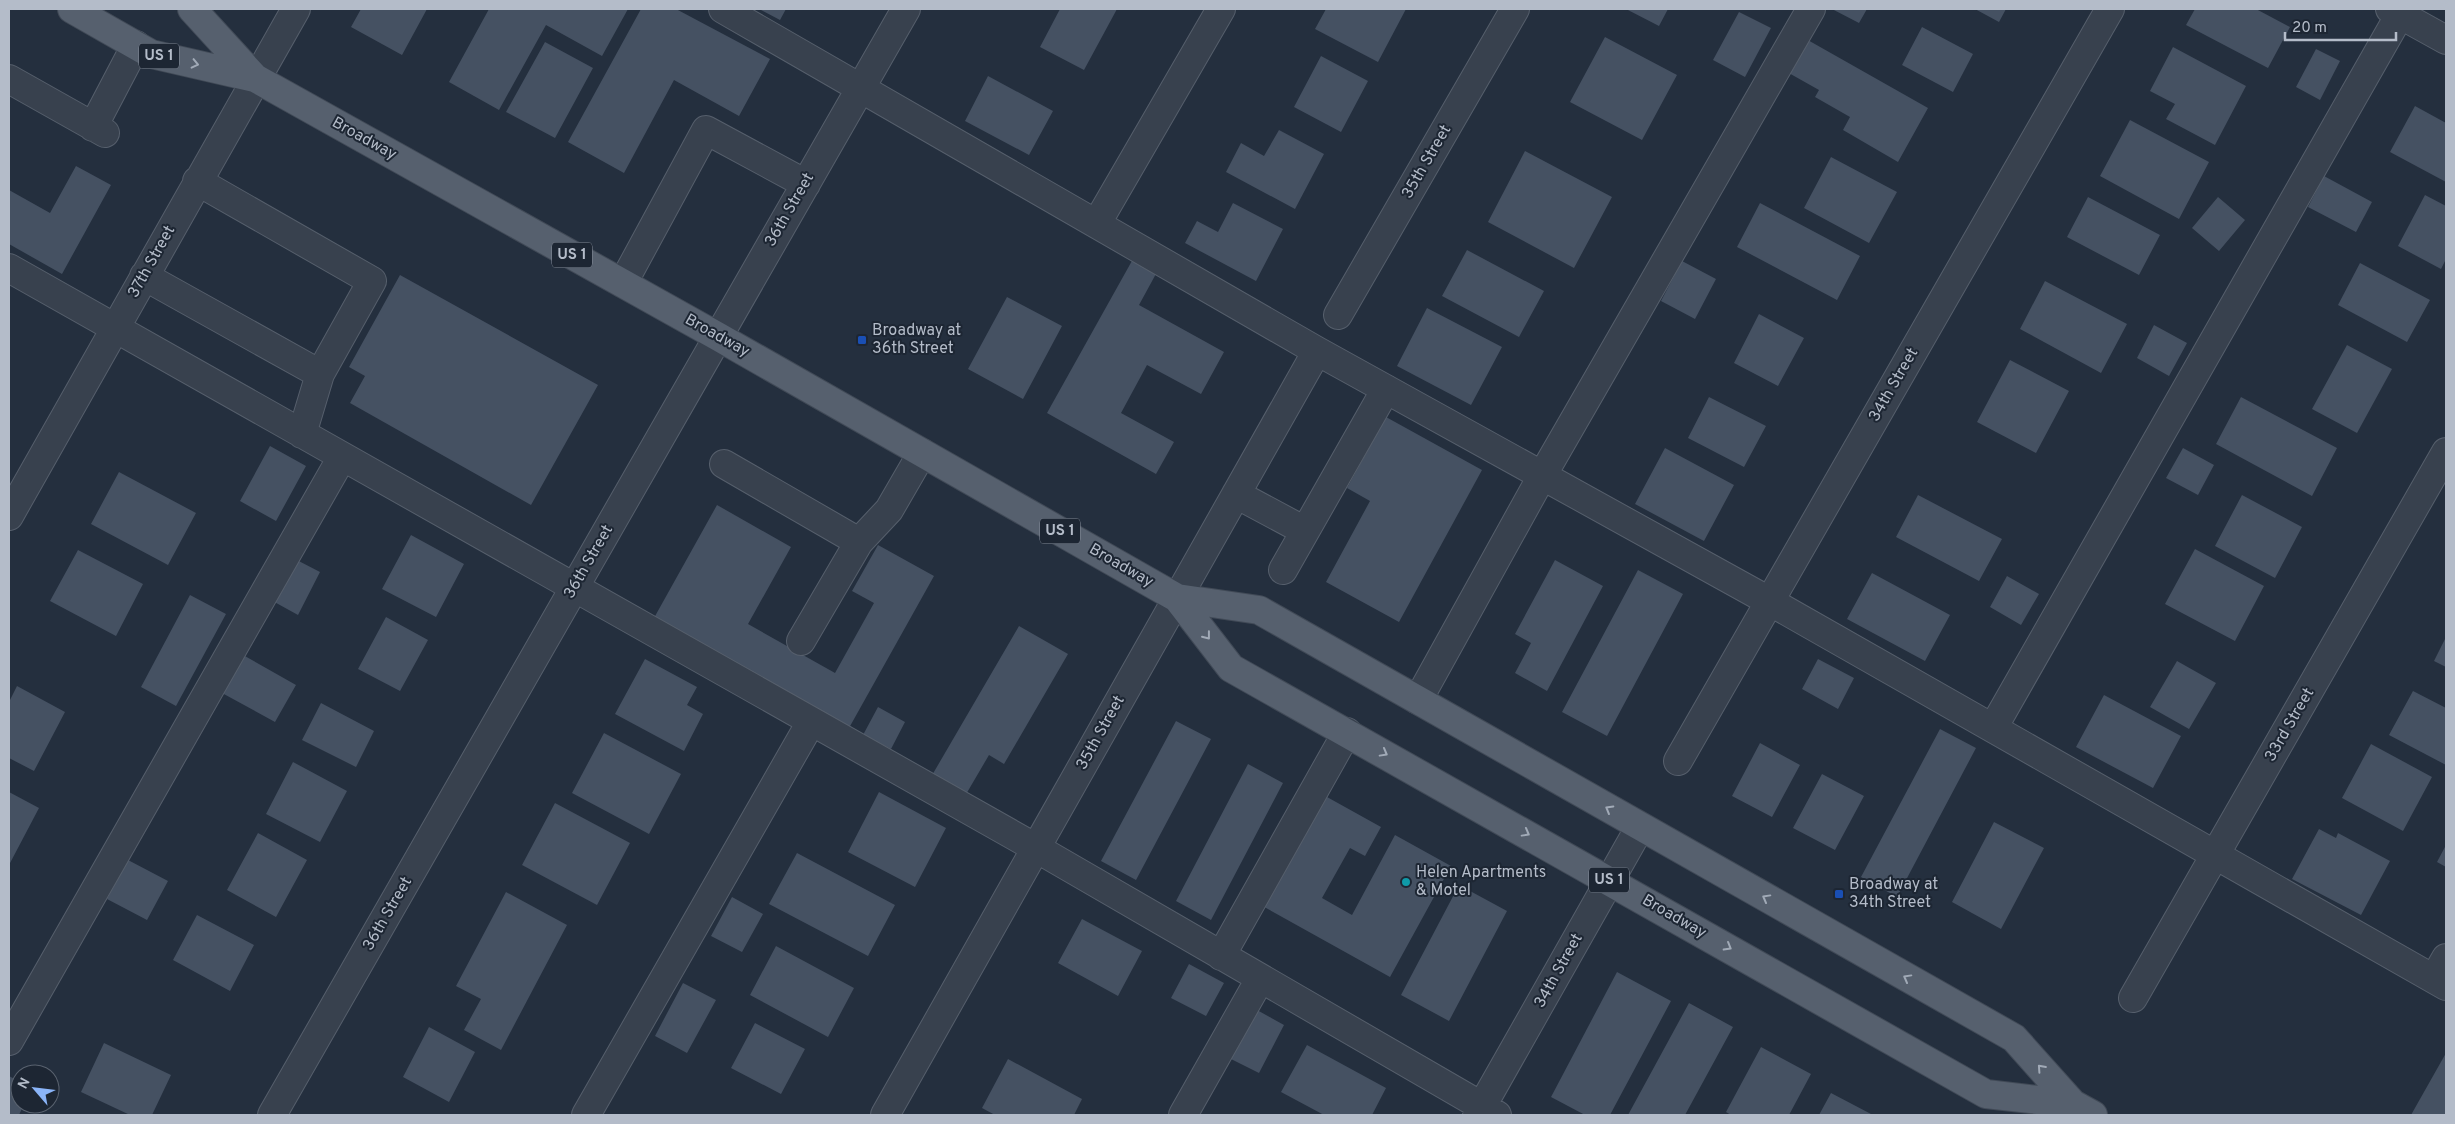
<svg xmlns="http://www.w3.org/2000/svg" width="2455" height="1124" viewBox="0 0 2455 1124" font-family="Overpass,sans-serif">
<rect width="100%" height="100%" fill="#242f3e"/>
<!-- building -->
<path fill="#455162" d="M361 9H427L402 55 351 27Z
M489 9H628L602 56 546 25 499 110 449 82Z
M641 9H676L770 59 739 116 674 80 624 173 568 142Z
M759 9H786L780 20Z
M1060 9H1117L1084 70 1040 47Z
M1326 9H1406L1378 62 1315 29Z
M1626 9H1668L1659 26Z
M1832 9H1867L1859 23Z
M1975 9H2006L1999 22Z
M2195 9H2256L2290 27 2268 68 2186 25Z
M1739 12 1771 28 1745 77 1713 60Z
M1922 27 1973 54 1953 92 1902 65Z
M1605 37 1677 75 1642 140 1570 102Z
M1806 39 1928 108 1898 162 1843 130 1850 117 1815 97 1819 90 1787 72Z
M545 42 593 68 555 138 506 112Z
M2173 47 2246 86 2215 145 2166 119 2175 104 2150 91Z
M2316 49 2340 61 2320 100 2296 87Z
M1321 56 1368 81 1341 132 1294 107Z
M988 76 1053 111 1029 155 965 121Z
M2415 106 2446 123V182L2390 152Z
M2130 120 2209 162 2179 219 2100 176Z
M1279 130 1324 154 1295 209 1226 172 1241 143 1264 156Z
M1525 151 1612 197 1574 268 1488 222Z
M1831 157 1897 192 1869 243 1804 208Z
M76 166 111 185 62 274 9 244V190L50 213Z
M2324 176 2372 202 2356 232 2308 207Z
M2425 195 2446 206V259L2441 269 2398 246Z
M2088 197 2160 235 2139 275 2067 237Z
M2218 197 2245 220 2219 251 2192 228Z
M1233 203 1283 229 1256 281 1185 243 1197 221 1218 232Z
M1760 203 1860 256 1837 300 1737 247Z
M1467 250 1544 291 1519 337 1442 296Z
M1133 259 1157 272 1139 305 1224 352 1201 394 1147 365 1121 413 1174 442 1156 474 1047 413Z
M1682 261 1716 279 1695 319 1661 301Z
M2360 263 2430 300 2407 342 2338 305Z
M400 275 598 385 531 505 350 403 365 376 349 367Z
M2045 281 2127 324 2101 373 2020 329Z
M1007 297 1062 326 1023 399 968 369Z
M1427 308 1502 347 1471 405 1397 366Z
M1759 314 1804 338 1778 386 1734 363Z
M2154 325 2187 343 2169 376 2137 358Z
M2347 345 2392 369 2357 433 2312 409Z
M2010 360 2069 391 2036 453 1977 422Z
M1709 397 1766 426 1744 467 1688 438Z
M2241 397 2337 448 2312 496 2216 444Z
M1386 417 1482 470 1399 622 1326 582 1370 501 1347 488Z
M270 446 306 466 276 521 240 501Z
M1665 448 1734 485 1704 541 1635 504Z
M2183 448 2214 465 2198 495 2166 478Z
M119 472 196 513 168 565 91 524Z
M1918 495 2002 539 1979 581 1896 537Z
M2242 495 2302 527 2275 578 2215 546Z
M717 505 791 547 748 624 835 673 874 603 852 591 878 545 934 576 849 728 654 618Z
M411 535 464 564 436 617 382 589Z
M2195 549 2264 586 2235 641 2165 604Z
M78 550 143 584 116 636 50 601Z
M291 557 320 572 298 615 269 599Z
M1555 560 1603 586 1547 691 1515 673 1531 643 1515 634Z
M1638 570 1683 594 1607 736 1562 712Z
M1872 573 1950 615 1925 661 1847 619Z
M2007 576 2039 594 2021 625 1990 607Z
M190 595 226 614 176 706 141 687Z
M386 617 428 640 400 691 358 669Z
M1019 626 1068 654 1004 764 989 755 965 796 931 777Z
M2446 637V667L2434 661Z
M243 655 296 685 275 722 222 693Z
M645 659 697 687 687 705 703 714 684 751 615 714Z
M1818 659 1854 678 1838 709 1802 689Z
M2177 661 2216 683 2189 729 2150 707Z
M17 686 65 712 34 771 9 758V702Z
M2413 691 2446 708V765L2389 735Z
M2104 695 2181 736 2153 788 2076 747Z
M321 703 374 731 356 767 302 740Z
M878 707 905 722 891 749 863 735Z
M1176 721 1211 739 1136 880 1101 861Z
M1940 729 1976 748 1897 897 1861 877Z
M604 733 681 774 649 834 572 793Z
M1760 743 1800 765 1772 817 1732 796Z
M2371 744 2432 777 2403 831 2342 798Z
M293 762 347 791 320 842 266 814Z
M1248 764 1283 783 1211 920 1176 901Z
M1822 774 1864 796 1835 850 1793 828Z
M9 792 39 808 9 865Z
M879 792 946 828 915 887 848 852Z
M1318 792 1381 827 1365 856 1350 848 1322 898 1352 915 1395 835 1451 866 1390 977 1257 903Z
M555 803 630 843 597 905 522 865Z
M1994 822 2044 848 2001 929 1952 902Z
M2319 829 2336 838 2338 833 2390 861 2361 915 2292 879Z
M258 833 307 860 276 917 227 890Z
M2446 845V867L2437 862Z
M797 853 895 905 868 956 769 904Z
M128 860 168 881 147 920 107 899Z
M1459 885 1507 911 1449 1021 1401 995Z
M506 892 567 925 501 1050 464 1030 481 999 456 986Z
M732 897 763 914 742 952 711 936Z
M197 915 254 945 230 991 173 960Z
M1082 919 1142 951 1118 996 1058 963Z
M776 946 854 988 828 1037 750 995Z
M1189 964 1224 983 1206 1016 1171 998Z
M1617 972 1671 1001 1610 1115H1585L1551 1097Z
M683 983 716 1000 687 1053 655 1036Z
M1689 1003 1733 1027 1685 1115H1628Z
M1257 1010 1284 1025 1259 1073 1231 1059Z
M755 1023 805 1049 781 1094 731 1068Z
M429 1027 475 1052 449 1102 403 1077Z
M104 1043 171 1075 152 1115H130L81 1092Z
M1307 1045 1386 1088 1372 1115H1324L1281 1092Z
M1761 1047 1811 1074 1789 1115H1731L1726 1112Z
M2446 1053V1115H2411Z
M1008 1059 1082 1099 1074 1115H995L982 1108Z
M9 1076 20 1082V1104H24L19 1115H9Z
M1831 1093 1871 1114 1870 1115H1819Z"/>
<g fill="none" stroke-linecap="round" stroke-linejoin="round">
<!-- minor casing -->
<g stroke="#565f6c" stroke-width="30">
<path id="minor" d="M723 9 1317 351 1769 601 2446 986
M2390 9 2446 40
M9 79 105 133
M93 127 136 45
M1097 223 1221 9
M9 268 1036 848 1497 1115
M144 276 320 374 372 281 197 181
M623 283 706 130 806 184
M1338 315 1515 9
M302 434 320 374
M724 464 859 542
M1236 494 1305 531
M9 516 296 9
M1283 570 1386 389
M801 641 859 542 889 510 922 453
M1418 700 1542 476 1811 9
M1993 728 2403 9
M1678 761 2110 9
M1221 956 1347 732
M2434 979 2446 958
M2133 998 2446 452
M9 1041 342 457
M272 1115 906 9
M586 1115 811 722
M885 1115 1317 351
M1183 1115 1260 979
M1477 1115 1640 827"/>
</g>
<!-- major casing -->
<g stroke="#414a57" stroke-width="30">
<path id="major" d="M72 9 151 54 255 78 717 336 1177 598 1259 610 2014 1038 2073 1104 2093 1115
M192 9 255 78
M1177 598 1231 668 1986 1094 2073 1104"/>
</g>
<!-- minor -->
<use href="#minor" stroke="#38414e" stroke-width="28"/>
<!-- major -->
<use href="#major" stroke="#56606e" stroke-width="28"/>
</g>
<!-- one-way arrows -->
<defs><path id="oneway-chevron" d="M-2-3.5L2.5 0L-2 3.5" fill="none" stroke-width="1.6" stroke-linecap="round" stroke-linejoin="round" transform="scale(1.25)"/></defs>
<g stroke="#a1aab7">
<use href="#oneway-chevron" transform="translate(195 64) rotate(13)"/>
<use href="#oneway-chevron" transform="translate(1207 636) rotate(52)"/>
<use href="#oneway-chevron" transform="translate(1384 753) rotate(29)"/>
<use href="#oneway-chevron" transform="translate(1609 809) rotate(-150)"/>
<use href="#oneway-chevron" transform="translate(1526 833) rotate(29)"/>
<use href="#oneway-chevron" transform="translate(1766 898) rotate(-151)"/>
<use href="#oneway-chevron" transform="translate(1728 947) rotate(30)"/>
<use href="#oneway-chevron" transform="translate(1907 978) rotate(-151)"/>
<use href="#oneway-chevron" transform="translate(2041 1068) rotate(-132)"/>
</g>
<!-- markers -->
<g fill="#1a4fb4" stroke="#1d2633" stroke-width="2">
<rect x="857" y="335" width="10" height="10" rx="2.5"/>
<rect x="1834" y="889" width="10" height="10" rx="2.5"/>
</g>
<circle fill="#0f9aa8" stroke="#1d2633" stroke-width="2" cx="1406" cy="882" r="5"/>
<g text-anchor="middle" dominant-baseline="central" stroke-width="4" stroke-linejoin="round" paint-order="stroke">
<!-- shield labels -->
<g fill="#1d2633" stroke="#878f9c" stroke-width="1">
<rect x="139" y="43.5" width="40" height="25" rx="4"/>
<rect x="552" y="242.5" width="40" height="25" rx="4"/>
<rect x="1040" y="518.5" width="40" height="25" rx="4"/>
<rect x="1589" y="867.5" width="40" height="25" rx="4"/>
</g>
<g font-size="15" font-weight="bold" fill="#b4bcc9">
<text x="159" y="56">US 1</text>
<text x="572" y="255">US 1</text>
<text x="1060" y="531">US 1</text>
<text x="1609" y="880">US 1</text>
</g>
<!-- street labels -->
<g font-size="16" fill="#b4bcc9" stroke="#1d2633">
<text transform="translate(364 139) rotate(29)">Broadway</text>
<text transform="translate(1427 162) rotate(-60)">35th Street</text>
<text transform="translate(790 210) rotate(-60)">36th Street</text>
<text transform="translate(152 262) rotate(-61)">37th Street</text>
<text transform="translate(717 336) rotate(29)">Broadway</text>
<text transform="translate(1894 385) rotate(-60)">34th Street</text>
<text transform="translate(589 562) rotate(-60)">36th Street</text>
<text transform="translate(1121 566) rotate(30)">Broadway</text>
<text transform="translate(2290 725) rotate(-60)">33rd Street</text>
<text transform="translate(1101 733) rotate(-61)">35th Street</text>
<text transform="translate(388 914) rotate(-60)">36th Street</text>
<text transform="translate(1674 917) rotate(30)">Broadway</text>
<text transform="translate(1559 971) rotate(-61)">34th Street</text>
</g>
<!-- poi labels -->
<g font-size="16" fill="#b4bcc9" stroke="#1d2633" text-anchor="start">
<text x="872" y="331">Broadway at<tspan x="872" dy="18">36th Street</tspan></text>
<text x="1416" y="873">Helen Apartments<tspan x="1416" dy="18">&amp; Motel</tspan></text>
<text x="1849" y="885">Broadway at<tspan x="1849" dy="18">34th Street</tspan></text>
</g>
</g>
<!-- border -->
<rect width="2455" height="1124" fill="none" stroke="#b4bcc9" stroke-width="20"/>
<!-- north arrow -->
<g transform="translate(35 1089) rotate(298)"><circle r="24" fill="#1d2633" stroke="#59626f"/>
<path d="M0-4L9 19L0 12L-9 19Z" fill="#8ab4f8"/>
<text y="-8" font-size="14" font-weight="bold" text-anchor="middle" fill="#b4bcc9">N</text>
</g>
<!-- scale -->
<path d="M2285 32v8h111v-8" fill="none" stroke="#b4bcc9" stroke-width="2.5"/>
<text x="2292" y="32" font-size="15" fill="#b4bcc9" stroke="#1d2633" stroke-width="4" paint-order="stroke">20 m</text>
</svg>
